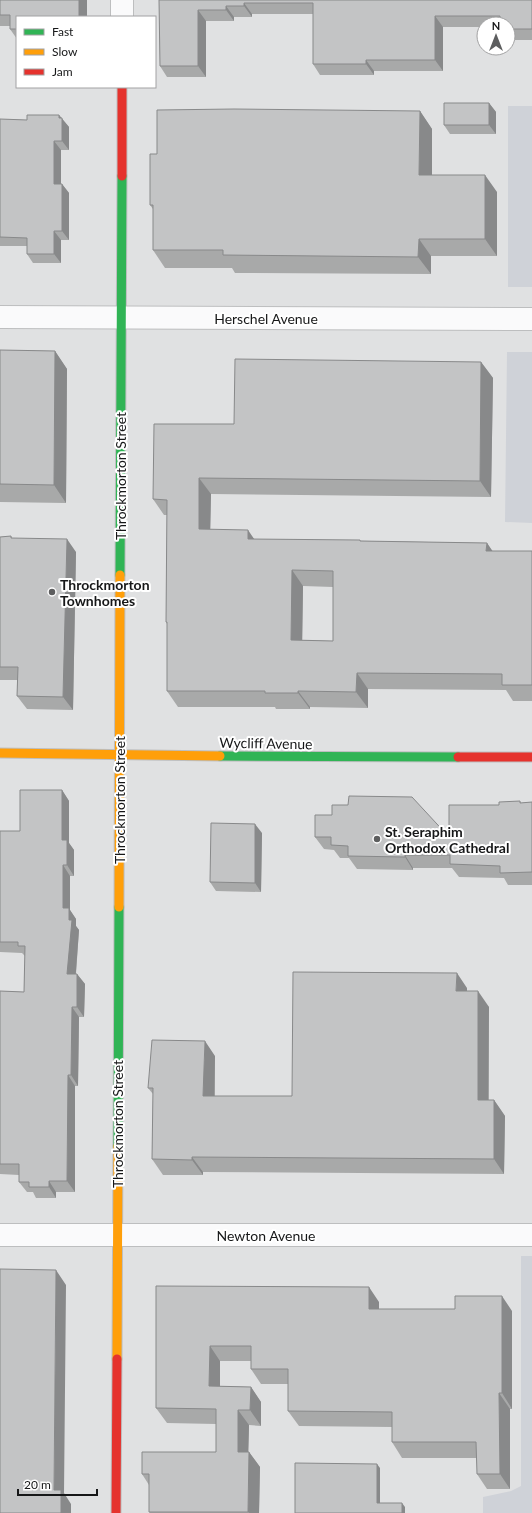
<svg xmlns="http://www.w3.org/2000/svg" width="532" height="1513" viewBox="0 0 532 1513" font-family="Lato,sans-serif">
<rect width="100%" height="100%" fill="#e0e1e2"/>
<!-- built -->
<path fill="#cfd2d8" d="M508 106H532V287H508Z
M507 352H532V523L505 522Z
M521 1256H532V1513H483V1497L511 1491 521 1486Z"/>
<g fill="none" stroke-linecap="round" stroke-linejoin="round">
<!-- street casing -->
<g stroke="#bdbebf" stroke-width="24">
<path id="street" d="M122 17V0
M0 317 532 319
M0 1235H532"/>
</g>
<!-- fast casing -->
<g stroke="#bdbebf" stroke-width="11">
<path id="fast" d="M120 575 122 176
M220 756 458 757
M118 1146 119 907"/>
</g>
<!-- slow casing -->
<g stroke="#bdbebf" stroke-width="11">
<path id="slow" d="M0 753 220 756
M119 907 120 575
M117 1359 118 1146"/>
</g>
<!-- jam casing -->
<g stroke="#bdbebf" stroke-width="11">
<path id="jam" d="M122 176V87
M458 757H532
M116 1513 117 1359"/>
</g>
<!-- street -->
<use href="#street" stroke="#fafafb" stroke-width="22"/>
<!-- fast -->
<use href="#fast" stroke="#30b455" stroke-width="9"/>
<!-- slow -->
<use href="#slow" stroke="#ff9f0a" stroke-width="9"/>
<!-- jam -->
<use href="#jam" stroke="#e5322d" stroke-width="9"/>
</g>
<!-- wall -->
<path fill="#a8a9a9" fill-rule="evenodd" d="M0 0H87V17H17V39L10 29V26H0Z
M159 0H532V40H508V24H484V27H443V71H374V75H320L313 64V14H252V17H234V21H206V77H167L160 66Z
M489 103 496 112V134H450L444 125Z
M420 111 432 129V175L497 192V256H431V274L235 273 232 268H165L153 250V209L150 205 157 154Z
M59 115 69 127V150H61V184H62L69 193V240H61V263H33L27 254V246H0V119L27 120Z
M0 350 55 351 67 369 66 503 0 502Z
M481 362 493 378 491 497 211 494 210 529 255 539 487 543 492 551H532V701H513L506 690 368 689V708L310 707V709H276L275 707H178L167 691V624L166 622 167 515H164L153 499 234 424ZM303 586 333 587V641L302 640Z
M11 536 12 538 76 552 73 710 27 709 17 696V680H0V537Z
M62 790 69 801V843L74 850V876H70V910L76 919V926L79 930 76 974H77L85 984 84 1017H79L78 1086H75V1192H56V1198H36L33 1192H27L19 1182V1175L0 1174V991L24 992 25 956 22 953 0 952V831H20Z
M520 801 521 803 532 802V885H508L504 878 459 877 452 868H413V870L357 869 349 858H340L334 850 324 849 315 837H449L499 805Z
M262 833 261 892 216 891 210 882Z
M467 988V991L489 1007V1100H494L505 1116 504 1174 203 1172V1175H163L152 1159 153 1094 148 1088 215 1056V1096H292Z
M156 1286 379 1302V1309L512 1311V1409H510V1489H487L477 1474V1458H402L392 1442V1427L299 1426 288 1411V1384H261L251 1369V1361H220V1386L251 1387 261 1402V1426L249 1425 248 1452H249L260 1467 259 1513H150L149 1512V1485L142 1474 216 1452V1424L167 1423 156 1408Z"/>
<!-- shaded-wall -->
<path fill="#88898a" d="M79 0H87V17H79Z
M244 3 252 14V17L244 6Z
M226 6 234 17V21L226 10Z
M198 10 206 21V77L198 66Z
M435 16 443 27V71L435 60Z
M366 60 374 71V75L366 64Z
M489 103 496 112V134L489 125Z
M420 111 432 129V192L419 175Z
M59 115 69 127V150L62 141Z
M54 141 61 150V193L54 184Z
M485 175 497 192V256L485 239Z
M62 184 69 193V240L62 231Z
M54 231 61 240V263L54 254Z
M419 239 431 256V274L418 257Z
M55 351 67 369 66 503 54 485Z
M481 362 493 378 491 497 480 481Z
M199 478 211 494 210 545 199 529Z
M248 530 259 546 248 539Z
M67 539 76 552 73 710 63 697Z
M487 543 498 559 486 551Z
M292 570 303 586 302 656 291 640Z
M357 673 368 689V708L356 692Z
M298 691 310 707V709L298 693Z
M62 790 69 801V843L74 850V876L67 865 62 840Z
M255 824 262 833 261 892 255 883Z
M405 855 413 868V870L405 857Z
M63 865 70 876V910L76 919V926L79 930 75 984 67 974 69 920 63 908Z
M457 973 467 988V1007L456 991Z
M77 974 85 984 84 1017 77 1007Z
M478 991 489 1007 488 1116 478 1100Z
M72 1007 79 1017 78 1086 71 1075Z
M205 1041 215 1056 214 1111 203 1096Z
M68 1075 75 1086V1192L67 1181Z
M494 1100 505 1116 504 1174 494 1159Z
M192 1157 203 1172V1175L192 1160Z
M49 1181 56 1192V1198L49 1187Z
M56 1270 66 1285 64 1493 71 1504V1513H61L54 1490Z
M369 1287 379 1302V1324L369 1309Z
M502 1296 512 1311V1409L502 1393Z
M210 1346 220 1361V1401L209 1386Z
M251 1387 261 1402V1426L250 1410Z
M499 1393 510 1409V1489L500 1474Z
M238 1410 249 1425 248 1467 238 1452Z
M249 1452 260 1467 259 1513H249L248 1512Z
M377 1464 380 1468V1507L377 1503Z
M402 1503 405 1507V1513H402Z"/>
<!-- building -->
<path fill="#c3c4c5" stroke="#88898a" fill-rule="evenodd" d="M0 0H79V17H17V29H10V15H0Z
M159 0H532V29H508V24H500V16H435V60H366V64H313V3H244V6H226V10H198V66H160Z
M444 103H489V125H444Z
M234 109 420 111 419 175H485V239H419L418 257 223 255V250H153V205H150V154H157V110Z
M27 115H59V118H62V141H54V184H62V231H54V254H27V238L0 237V119L27 120Z
M0 350 55 351 54 485 0 484Z
M235 359 481 362 480 481 199 478V529L248 530V539L360 540V541L487 543 486 551H532V685H502V674L357 673 356 692 298 691V693H265V691H167V622H166L167 500 153 499 154 424H234ZM292 570 333 571V641L291 640Z
M11 536V538L67 539 63 697 17 696 18 667H0V537Z
M20 790H62V840H67V865H63V908H69V920H72L67 974H77V1007H72L71 1075H68L67 1181H49V1187H29V1182H19V1164H0V991L24 992 25 946H18V942H0V831H20Z
M349 796 412 797 449 837V805H499V802L520 801V803L532 802V872L500 873V866L450 864V855H405V857L348 856V846L331 845V837H315V815H332V805H348Z
M211 823 255 824V883L210 882Z
M293 972 457 973 456 991H478V1100H494V1159L192 1157V1160L152 1159 153 1088H148L152 1040 205 1041 203 1096H292Z
M0 1269 56 1270 54 1490H61V1513H0Z
M156 1286 369 1287V1309H455V1296H502V1393H499L500 1474H477L476 1442H392V1412L288 1411V1369H251V1346H210L209 1386 251 1387 250 1410H238V1452H249L248 1512H149V1474H142V1452H216V1409L156 1408Z
M295 1463 377 1464V1503H402V1513H295Z"/>
<!-- markers -->
<g fill="#5d5e5f" stroke="#fff" stroke-width="1.5">
<circle cx="52" cy="592" r="4"/>
<circle cx="377" cy="839" r="4"/>
</g>
<g text-anchor="middle" dominant-baseline="central" stroke-width="4" stroke-linejoin="round" paint-order="stroke">
<!-- street labels -->
<g font-size="14" fill="#161718" stroke="#fff">
<text x="266" y="318">Herschel Avenue</text>
<text transform="translate(120 476) rotate(-90)">Throckmorton Street</text>
<text transform="translate(266 743) rotate(1)">Wycliff Avenue</text>
<text transform="translate(119 800) rotate(-90)">Throckmorton Street</text>
<text transform="translate(117 1124) rotate(-90)">Throckmorton Street</text>
<text x="266" y="1235">Newton Avenue</text>
</g>
<!-- poi labels -->
<g font-size="14" font-weight="bold" fill="#161718" stroke="#fff" text-anchor="start">
<text x="60" y="584">Throckmorton<tspan x="60" dy="16">Townhomes</tspan></text>
<text x="385" y="831">St. Seraphim<tspan x="385" dy="16">Orthodox Cathedral</tspan></text>
</g>
</g>
<!-- legend -->
<rect x="16" y="16" width="140" height="72" fill="#ffffff" stroke="#a2a2a3"/>
<rect x="24" y="29" width="20" height="6" fill="#30b455" stroke="#a2a2a3"/>
<text x="52" y="36" font-size="12" fill="#161718">Fast</text>
<rect x="24" y="49" width="20" height="6" fill="#ff9f0a" stroke="#a2a2a3"/>
<text x="52" y="56" font-size="12" fill="#161718">Slow</text>
<rect x="24" y="69" width="20" height="6" fill="#e5322d" stroke="#a2a2a3"/>
<text x="52" y="76" font-size="12" fill="#161718">Jam</text>
<!-- north arrow -->
<g transform="translate(496 36)"><circle r="19" fill="#ffffff" stroke="#a2a2a3"/>
<path d="M0-3L7 15L0 10L-7 15Z" fill="#5d5e5f"/>
<text y="-6" font-size="11" font-weight="bold" text-anchor="middle" fill="#161718">N</text>
</g>
<!-- scale -->
<path d="M18 1489v6h79v-6" fill="none" stroke="#161718" stroke-width="2"/>
<text x="24" y="1489" font-size="12" fill="#161718" stroke="#ffffff" stroke-width="3" paint-order="stroke">20 m</text>
</svg>
